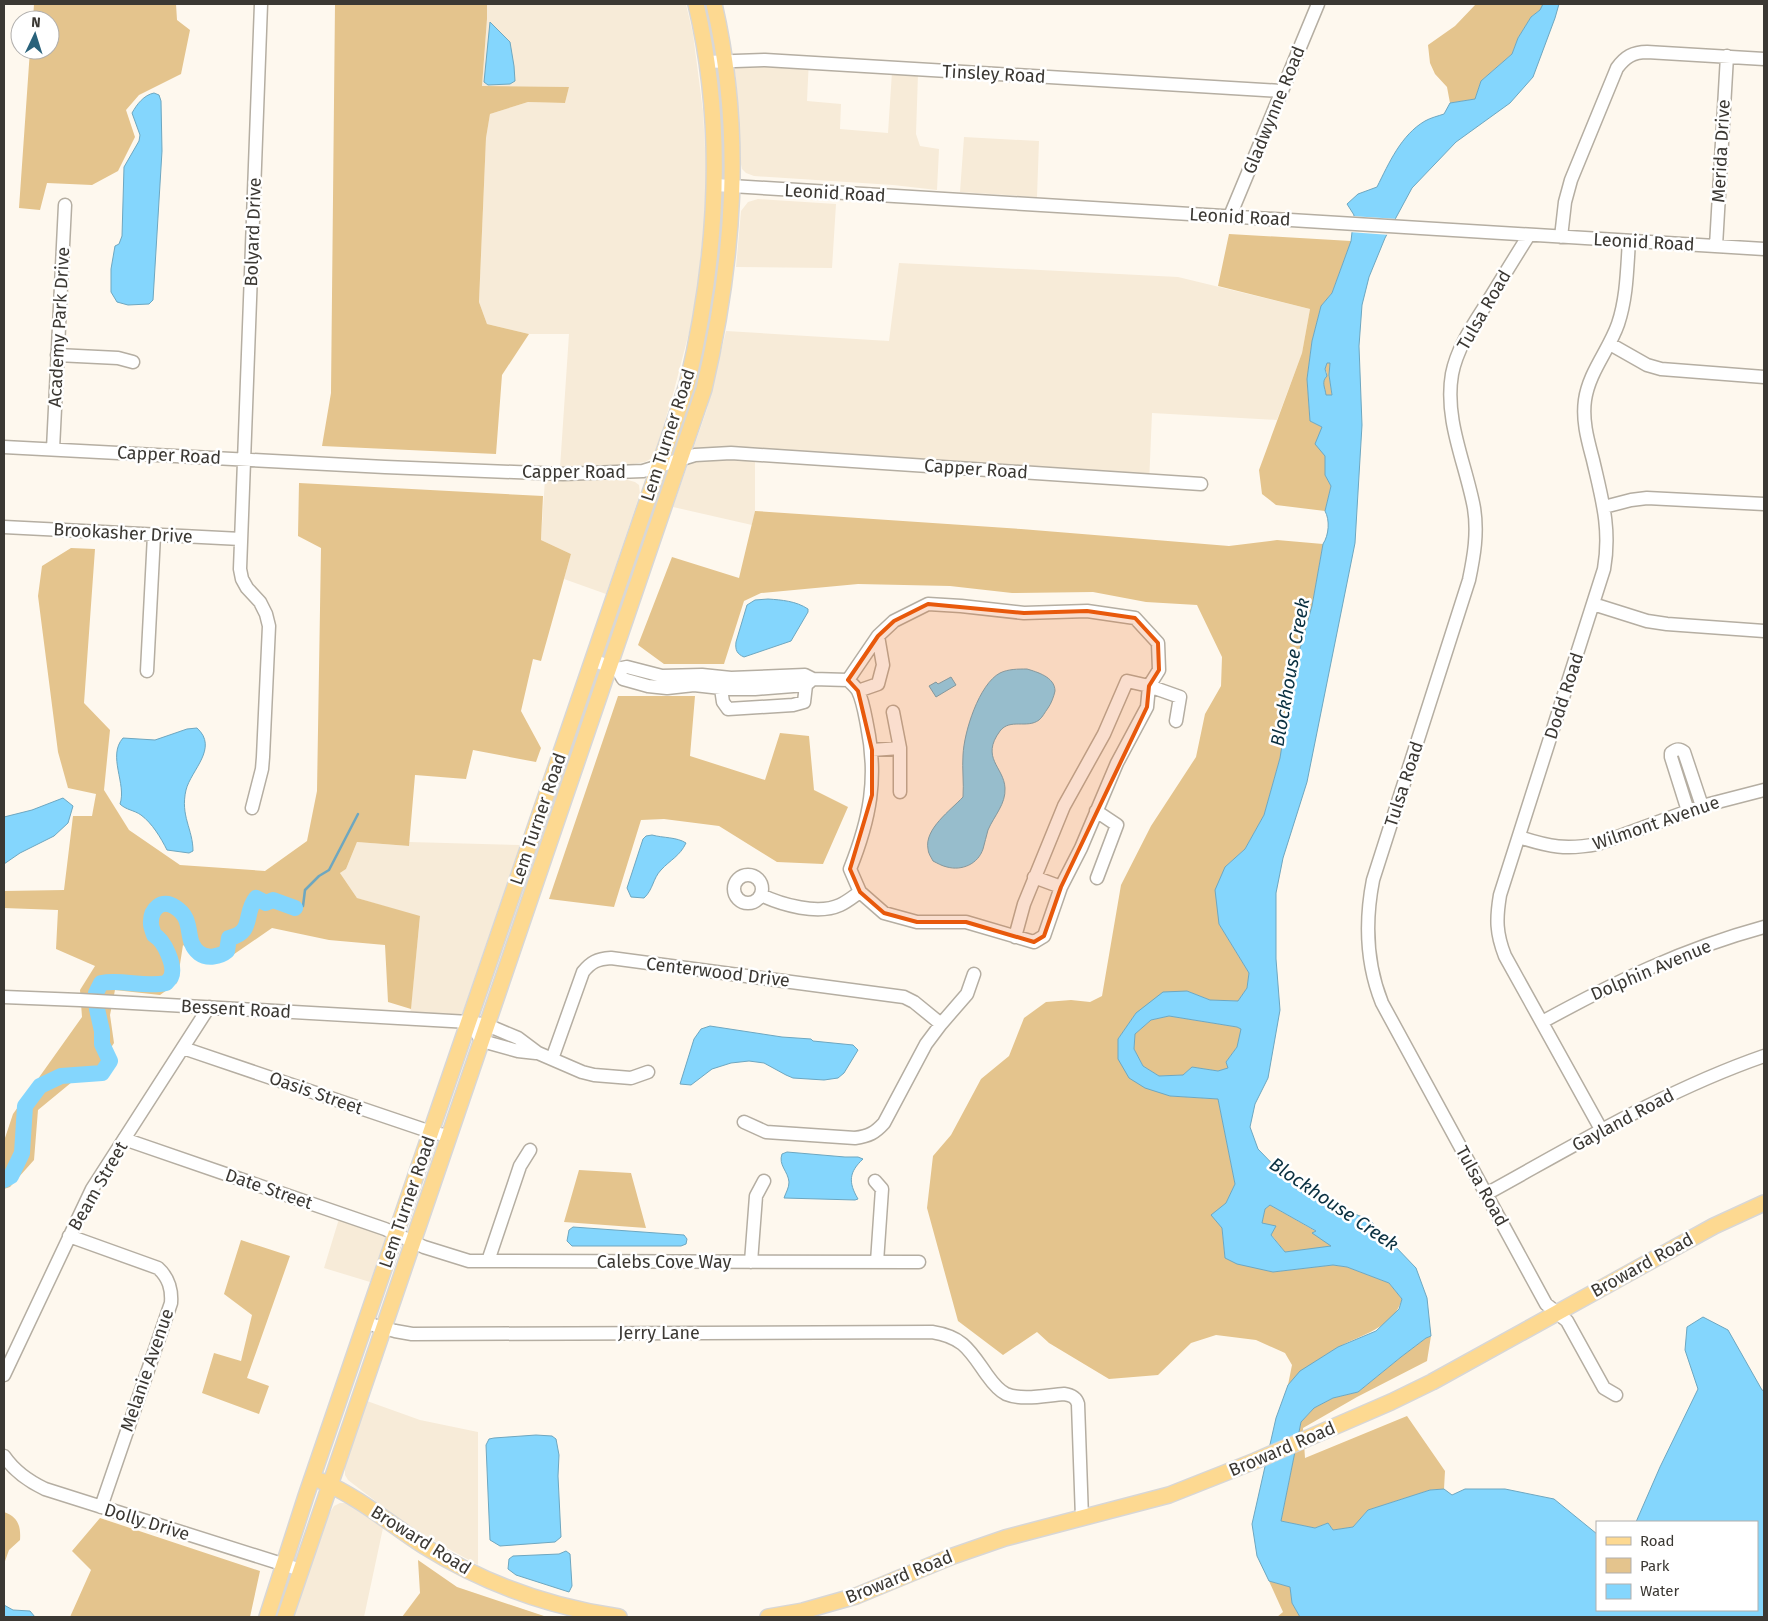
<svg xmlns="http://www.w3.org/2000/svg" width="1768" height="1621" viewBox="0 0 1768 1621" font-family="'Fira Sans',sans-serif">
<rect width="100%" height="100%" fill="#fef8ee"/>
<!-- built -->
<path fill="#f7ebd8" d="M487 4H686L693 34 703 111 706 167 704 225 697 289 691 325 672 398 655 453 652 458 645 462 626 465 560 468 569 334H529L487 324 479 302 486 138 490 114 528 102 565 103 569 87 482 86 487 19Z
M731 54 809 59 807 101 841 104 840 129 888 133 892 72 918 74 916 134 920 146 939 149 937 190 893 185 754 176 746 173 742 169 741 164 736 78Z
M964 137 1039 141 1037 197 960 192Z
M758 199 836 204 832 268 736 267 741 211 748 202Z
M899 263 1178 277 1310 309 1302 353 1277 420 1152 413 1149 484 755 460V511L752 525 673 507 707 409 726 331 889 341Z
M545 479H624L635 482 639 485 640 494 606 594 564 579 571 554 541 540Z
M357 842 408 846 409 842 520 845 461 1017 410 1016 420 917 357 898 340 873 346 869Z
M342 1209 390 1224 370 1282 324 1268Z
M367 1401 420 1420 478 1432V1565L429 1538 391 1513 348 1480 345 1475V1467Z
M340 1503H346L383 1528 364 1617H292L329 1514 334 1506Z"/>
<!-- green -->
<path fill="#e4c48d" d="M34 4H176L177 20 190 30 181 74 139 95 126 110 135 137 118 171 92 185 47 183 40 210 19 208 30 50H50V20H33Z
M335 4H487V19L482 86 569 87 565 103 528 102 490 114 486 138 479 302 487 324 529 334 502 375 496 454 322 446 331 393Z
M1476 4H1543L1540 10 1531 17 1518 38 1512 54 1481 81 1475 99 1450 103 1447 87 1435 74 1430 63 1428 45 1455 26Z
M1229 234 1351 241 1332 293 1321 306 1312 341 1307 379 1310 421 1322 427 1325 456V475L1331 486 1325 511 1276 505 1262 494 1259 470 1302 353 1310 309 1218 286Z
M1327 363H1330L1329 375 1332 396 1326 395 1323 383 1327 373 1325 369Z
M299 483 543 496 541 540 571 554 541 661 533 659 521 711 541 748 536 762 473 750 466 779 415 775 409 846 357 842 346 869 340 873 357 898 420 916 411 1009 388 1002 385 945 329 940 272 928 227 959 202 961 183 945 177 983 160 995 115 990 110 1015 114 1043 110 1049 113 1070 103 1080 72 1082 38 1110 34 1160 10 1187 4 1189V1141L13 1114 82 1017 80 990 95 966 56 949 58 910 4 908V891L64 890 73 816H92L96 794 68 788 58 752 38 596 42 566 71 548 95 549 84 703 110 730 104 790 129 830 180 865 265 871 307 841 317 791 321 548 298 536Z
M755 511 1021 529 1229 546 1277 540 1323 544 1312 606 1280 758 1264 815 1245 849 1225 867 1219 924 1249 973 1247 988 1238 1001 1210 1000 1187 991 1136 1013 1118 1039V1059L1170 1096 1218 1099 1235 1184 1226 1203 1222 1228 1225 1258 1273 1272 1333 1265 1347 1267 1389 1283 1402 1299C1393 1329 1361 1334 1337 1348 1319 1359 1302 1370 1288 1385L1292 1365 1285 1353 1256 1340 1216 1335 1191 1343 1158 1375 1109 1379 1049 1343 1037 1332 1003 1355 958 1321 927 1208 933 1156 951 1135 981 1079 1009 1056 1024 1018 1046 1002 1071 1000 1090 1002 1102 996 1121 885 1151 826 1196 757 1205 714 1221 686 1222 657 1197 605 1146 602 1093 592 1012 593 950 586 858 584 761 593 744 601 724 664H664L638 645 672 557 739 578Z
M618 696H695L690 756 765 780 780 733 809 736 814 790 848 807 823 864 777 862 719 826 664 819 641 820 614 907 549 899Z
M1169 1016 1237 1027 1242 1029 1237 1047 1226 1062 1228 1068 1218 1071 1192 1067 1183 1075 1159 1076 1143 1066 1134 1049 1135 1034 1151 1020Z
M579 1170 631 1173 646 1228 564 1222Z
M1270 1205 1317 1232 1332 1247 1285 1252 1262 1223 1265 1209Z
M241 1240 290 1256 247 1378 269 1386 259 1414 202 1393 214 1353 241 1361 252 1315 224 1294Z
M1431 1336 1427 1361 1357 1397 1303 1428 1305 1458 1407 1416 1445 1471 1444 1489 1430 1490 1368 1510 1353 1527 1333 1530 1328 1523 1315 1528 1281 1521 1301 1422 1314 1408 1333 1398 1358 1392 1401 1357 1426 1338Z
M4 1512C18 1517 21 1526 20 1540L9 1550 4 1564Z
M100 1518 260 1571 250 1617H70L91 1570 72 1551Z
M418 1560 457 1587 547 1617H402L420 1593Z
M1269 1581 1290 1587 1292 1603 1300 1617H1277L1283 1612Z"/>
<!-- water -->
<path fill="#84d6fd" stroke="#6ea7c0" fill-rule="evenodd" d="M1543 4H1559L1555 18 1533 77 1510 103 1456 142 1412 188 1385 238 1369 277 1362 305 1359 346 1362 425 1355 543 1307 782 1283 858 1276 893V959L1280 1010 1268 1078 1255 1104 1250 1127 1258 1149 1289 1181 1332 1205 1370 1220 1416 1268 1427 1298 1431 1336 1426 1338 1401 1357 1358 1392 1333 1398 1314 1408 1301 1422 1281 1521 1315 1528 1328 1523 1333 1530 1353 1527 1368 1510 1430 1490 1444 1489 1452 1495 1465 1489H1505L1554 1499 1597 1534V1610H1757V1522H1636L1660 1467 1698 1389 1685 1350 1687 1327 1703 1317 1728 1330 1762 1390 1764 1391V1617H1300L1292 1603 1290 1587 1269 1581 1257 1556 1252 1524 1276 1418 1288 1385 1300 1371 1338 1347 1376 1331 1399 1309 1402 1299 1389 1283 1347 1267 1333 1265 1273 1272 1237 1264 1225 1258 1222 1228 1211 1215 1226 1203 1235 1184 1218 1099 1170 1096 1145 1088 1129 1078 1118 1059V1039L1136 1013 1163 992 1187 991 1210 1000 1238 1001 1247 988 1249 973 1219 924 1215 890 1225 867 1245 849 1264 815 1280 758 1294 670 1312 606 1323 544C1329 535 1330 520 1325 511L1331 486 1325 475V456L1315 444 1322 427 1310 421 1307 379 1312 341 1321 306 1332 293 1351 241 1354 215 1347 204 1358 194 1377 187C1389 163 1401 135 1425 121 1430 118 1438 116 1444 114L1450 103 1475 99 1481 81 1512 54 1518 38 1531 17 1540 10ZM1327 363H1330L1329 375 1332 395H1326C1325 387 1321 382 1327 376L1325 369ZM1169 1016 1237 1027 1241 1029 1237 1047 1226 1062 1228 1068 1218 1071 1192 1067 1183 1075 1159 1076 1143 1066 1134 1049 1135 1034 1151 1020ZM1270 1205 1316 1231 1312 1233 1331 1246 1285 1252 1271 1235 1276 1226 1262 1223 1265 1209Z
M490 22 510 42 514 66 515 81 510 84 488 85 484 82Z
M154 93 159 95 161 101 162 151 153 300 149 304 128 305 117 302 111 292V269L115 246 119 244 122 236 124 167 139 141 140 135 132 113C137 104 144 95 154 93Z
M768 599C782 600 796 601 808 609V612L791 641 744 657C737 654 735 650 736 642L747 605 755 600Z
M1027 669C1037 672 1055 677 1055 691 1054 696 1051 704 1048 708 1045 712 1042 718 1039 720 1027 729 1010 718 1000 731 980 758 1004 767 1005 788 1006 804 994 816 988 830 986 836 985 843 983 849 978 864 962 871 947 867 942 866 937 863 933 861 931 857 928 853 928 849 924 829 951 810 963 797 964 783 962 769 963 755 964 732 979 684 1000 673 1008 669 1018 669 1027 669Z
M951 677 956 685 936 697 929 686 936 682 938 684Z
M197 728C219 748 191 770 186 790 180 816 193 829 193 851L189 853 167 850C161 838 152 823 141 815 134 810 126 810 120 804 127 784 107 756 123 738L155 740 187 729Z
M63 798 73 806 68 823 54 836 20 853 4 864V817L32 810Z
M652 835C663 838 677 837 686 843 680 856 670 860 661 870 653 878 653 890 644 898L631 897 627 888 643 839 646 836Z
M710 1026 782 1037 811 1039 813 1041 853 1045 858 1050 844 1073 838 1078 824 1080 793 1078 786 1075 764 1063 749 1061 731 1063 712 1069 691 1085 680 1084 694 1039 701 1029Z
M787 1152 845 1157H858L863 1159C849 1172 848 1182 858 1199L855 1200 784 1198C786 1192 789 1188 789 1182 788 1171 778 1165 782 1154Z
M573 1227 684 1235 687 1239 686 1244 681 1246H572L567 1241 569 1230Z
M536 1435 552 1436 556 1439 559 1455 558 1476 561 1537 555 1542 500 1546 490 1540 486 1445 489 1439 494 1438Z
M566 1551 570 1554 572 1586 569 1592 516 1575 508 1569 509 1559 513 1556 559 1554Z
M4 1605 13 1610 30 1611 35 1617H4Z"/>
<!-- pier -->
<path fill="#fef8ee" d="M1351 216 1398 219 1390 235 1349 232Z"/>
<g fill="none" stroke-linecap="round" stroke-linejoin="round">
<!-- stream -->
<path stroke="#6ea7c0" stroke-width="2.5" d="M295 908 299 909 303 906 305 890 319 876 329 870 358 814"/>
<!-- river -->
<path stroke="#84d6fd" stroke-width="16" d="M4 1180 11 1176 22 1153 25 1106 40 1086 61 1076 102 1073 110 1061 102 1044V1031L97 1009 96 993 101 983C123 979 145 988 166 983 168 981 170 979 171 977 176 966 164 940 154 935 153 931 151 927 151 924 150 909 162 898 175 907 196 920 183 940 199 953 207 959 220 957 227 951L229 938C255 932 243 914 256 898L266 903 273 900 295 908"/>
<!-- minor casing -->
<g stroke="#b5aea2" stroke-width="15">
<path id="minor" d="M706 62 765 60 1281 91
M715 185 1764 249
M1230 216 1318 4
M1529 235C1515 257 1501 280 1487 303 1473 325 1457 348 1452 374 1444 420 1466 464 1474 508 1478 533 1474 556 1469 580L1373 880C1365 921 1366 963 1382 1003L1546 1304 1567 1321 1604 1388 1616 1395
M1561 237 1565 202 1571 180 1617 68C1625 57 1633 52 1647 52L1764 59
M1716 246 1727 56
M1610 344 1647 365 1661 369 1764 377
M57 355 118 358 133 362
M4 447 385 467 563 474 643 471 695 455 731 453 1201 484
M53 449 65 205
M1604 507 1631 500 1647 498 1764 504
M4 527 241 539
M1593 604 1647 621 1667 624 1764 631
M592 660 617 669 627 667 662 676 702 675 731 678 805 675 813 679 806 685 755 689H730L694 685 667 688 648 686 623 679 617 669
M147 671 154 535
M813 679 848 680C851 683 856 687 858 691 863 701 865 715 867 725 878 778 870 819 850 869L860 892 884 913 917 922H966L1034 942 1044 936 1061 887 1081 848 1117 763 1147 707 1149 686 1127 681 1104 734 1064 806 1024 904 1015 937
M848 680 878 636
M720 682 723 702 728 709 793 705 804 702 806 685
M858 691 878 684 883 665 878 636 894 621 928 604 961 606 1024 613 1087 611 1135 618 1158 643 1159 670 1149 686 1180 697 1176 721
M900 748V792
M872 750 900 748 893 712
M252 808 262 769 263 757 269 626 266 614 260 602 247 588 242 579 240 569 261 4
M1096 811 1117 825 1097 878
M1688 811 1671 757V753C1676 749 1679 748 1684 752L1702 806
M1519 837C1550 847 1566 850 1598 844L1702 806 1764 790
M734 889a14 14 0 1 1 28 0a14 14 0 1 1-28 0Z
M1034 877 1061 887
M761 895C782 905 818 915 840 905 847 902 854 896 860 892
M4 997 80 1000 469 1022 487 1025 518 1038 538 1053 582 1072 594 1075 631 1078 648 1072
M469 1022 482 1041 518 1051 536 1053
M1542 1022C1615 982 1683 949 1764 927
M183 1048 431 1132 449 1136
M552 1059 583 972C591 962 597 959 611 958L904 997 914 1002 941 1024
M744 1122 766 1132 855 1138C869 1136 875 1133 884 1123L926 1044 941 1024 967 994 974 974
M1602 1131 1505 956C1496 933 1496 919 1500 895L1604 569C1611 529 1602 499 1593 460 1588 441 1582 421 1585 400 1589 372 1609 350 1618 324 1627 297 1627 269 1629 241
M124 1139 385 1229 424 1247 469 1261 919 1262
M875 1181 882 1189 877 1262
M1486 1194C1577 1144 1666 1090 1764 1056
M69 1236 158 1268C169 1278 172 1289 171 1303L101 1507
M488 1261 520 1166 530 1150
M751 1262 756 1196 764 1181
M366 1323 395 1331 412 1334 932 1332C964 1337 970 1351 987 1375 992 1382 998 1390 1006 1394 1023 1401 1047 1395 1064 1394 1071 1395 1076 1397 1078 1404L1082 1518
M4 1375 92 1189 209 1007
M4 1456C15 1472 28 1481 45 1489L301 1570"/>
</g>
<!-- major casing -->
<g stroke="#d8d7d6" stroke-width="18">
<path id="major" d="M321 1481C359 1497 390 1524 424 1546 483 1583 550 1607 619 1617
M267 1617 306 1496 687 385C717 259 726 131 696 4
M285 1617 704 389C734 261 744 133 714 4
M768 1617 803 1611 856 1596 953 1556 1005 1538 1169 1495 1255 1461 1391 1402 1432 1382 1714 1226 1764 1203"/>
</g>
<!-- minor -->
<use href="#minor" stroke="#fff" stroke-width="12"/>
<!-- major -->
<use href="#major" stroke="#fdd991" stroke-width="15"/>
</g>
<!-- marked area -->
<path fill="#e8590c" fill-opacity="0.2" stroke="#e8590c" stroke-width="4" stroke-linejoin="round" d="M928 604 1024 613 1087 611 1135 618 1158 643 1159 670 1149 686 1147 707 1061 887 1044 936 1034 942 966 922H917L884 913 860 892 850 869 872 795V750L858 691 848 680 878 636 894 621Z"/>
<g text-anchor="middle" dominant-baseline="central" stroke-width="5" stroke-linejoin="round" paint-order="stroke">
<!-- street labels -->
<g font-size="18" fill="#3b3833" stroke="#fff">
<text transform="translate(994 74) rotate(3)">Tinsley Road</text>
<text transform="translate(1274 110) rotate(-68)">Gladwynne Road</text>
<text transform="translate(1721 151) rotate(-87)">Merida Drive</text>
<text transform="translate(835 193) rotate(3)">Leonid Road</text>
<text transform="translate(1240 217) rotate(3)">Leonid Road</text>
<text transform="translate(253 232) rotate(-88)">Bolyard Drive</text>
<text transform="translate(1644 242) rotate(3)">Leonid Road</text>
<text transform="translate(1484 310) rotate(-60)">Tulsa Road</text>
<text transform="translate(59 327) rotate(-87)">Academy Park Drive</text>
<text transform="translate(668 435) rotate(-72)">Lem Turner Road</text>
<text transform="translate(169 455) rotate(3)">Capper Road</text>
<text transform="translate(976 469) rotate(4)">Capper Road</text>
<text x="574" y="472">Capper Road</text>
<text transform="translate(123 533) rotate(3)">Brookasher Drive</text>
<text transform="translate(1564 696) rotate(-72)">Dodd Road</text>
<text transform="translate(1404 784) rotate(-72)">Tulsa Road</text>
<text transform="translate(538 819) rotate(-71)">Lem Turner Road</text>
<text transform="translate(1656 823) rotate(-19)">Wilmont Avenue</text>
<text transform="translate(1651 970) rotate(-23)">Dolphin Avenue</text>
<text transform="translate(718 972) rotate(7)">Centerwood Drive</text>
<text transform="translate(236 1009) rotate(3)">Bessent Road</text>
<text transform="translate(316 1093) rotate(19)">Oasis Street</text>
<text transform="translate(1623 1120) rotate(-28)">Gayland Road</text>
<text transform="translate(98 1186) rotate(-60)">Beam Street</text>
<text transform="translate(1482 1186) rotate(61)">Tulsa Road</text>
<text transform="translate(269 1189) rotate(19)">Date Street</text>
<text transform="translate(407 1202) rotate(-71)">Lem Turner Road</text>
<text x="664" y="1262">Calebs Cove Way</text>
<text transform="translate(1642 1265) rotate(-29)">Broward Road</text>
<text x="659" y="1333">Jerry Lane</text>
<text transform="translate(147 1370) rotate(-71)">Melanie Avenue</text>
<text transform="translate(1282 1449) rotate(-23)">Broward Road</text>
<text transform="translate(147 1522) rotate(17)">Dolly Drive</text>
<text transform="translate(421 1540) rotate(32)">Broward Road</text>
<text transform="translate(899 1577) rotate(-22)">Broward Road</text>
</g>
<!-- water labels -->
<g font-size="19" font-style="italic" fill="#0a3040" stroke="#fff">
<text transform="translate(1290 672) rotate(-80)">Blockhouse Creek</text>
<text transform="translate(1334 1204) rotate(34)">Blockhouse Creek</text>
</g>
</g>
<!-- border -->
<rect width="1768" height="1621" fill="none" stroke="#3b3833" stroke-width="10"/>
<!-- legend -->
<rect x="1596" y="1521" width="162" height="90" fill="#ffffff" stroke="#b1afad"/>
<rect x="1606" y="1537" width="25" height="8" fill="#fdd991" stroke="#b1afad"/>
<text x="1640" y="1546" font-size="15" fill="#3b3833">Road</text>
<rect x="1606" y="1558" width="25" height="15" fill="#e4c48d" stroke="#b1afad"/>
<text x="1640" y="1571" font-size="15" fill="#3b3833">Park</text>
<rect x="1606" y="1584" width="25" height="15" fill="#84d6fd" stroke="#b1afad"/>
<text x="1640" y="1596" font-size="15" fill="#3b3833">Water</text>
<!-- north arrow -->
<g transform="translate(35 35) rotate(4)"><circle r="24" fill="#ffffff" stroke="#b1afad"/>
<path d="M0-4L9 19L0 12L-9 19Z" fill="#29627b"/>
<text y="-8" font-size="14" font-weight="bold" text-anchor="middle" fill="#3b3833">N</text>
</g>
</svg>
